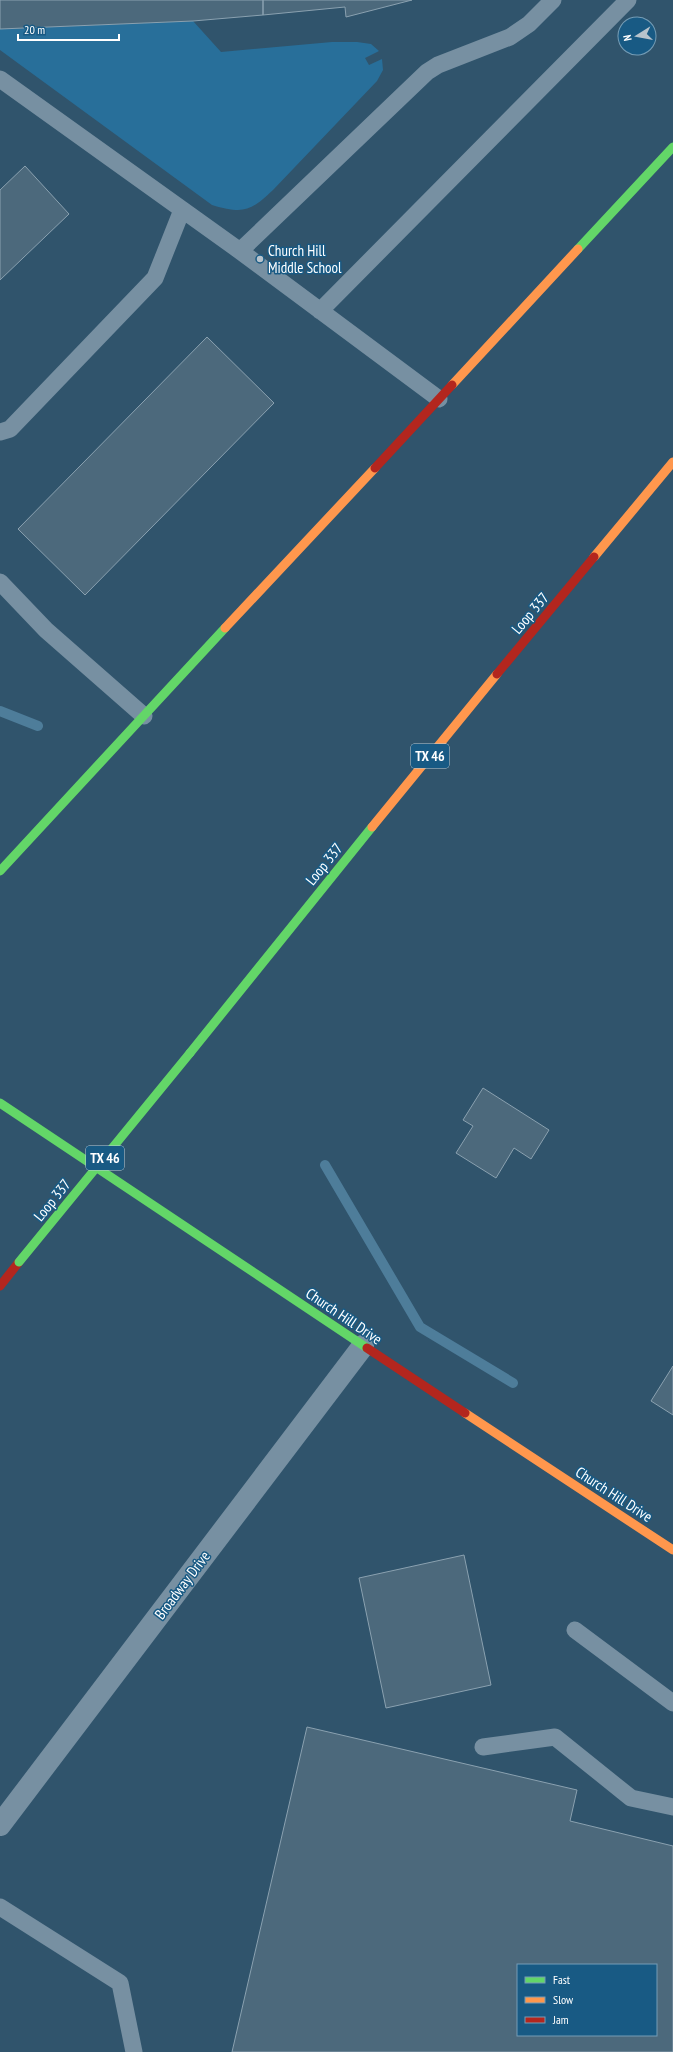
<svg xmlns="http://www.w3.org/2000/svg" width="673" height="2052" viewBox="0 0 673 2052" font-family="'PT Sans Narrow',sans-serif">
<rect width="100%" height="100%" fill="#30546c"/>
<!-- green -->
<path fill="#286f9a" d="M193 21 221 52 332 42H357L371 44 379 51 365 58 369 65 382 59 383 70 377 81 273 190C250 212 243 214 212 205L0 50V29Z"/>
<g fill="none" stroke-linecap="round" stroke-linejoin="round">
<!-- stream -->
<path stroke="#4e7d9a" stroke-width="10" d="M0 711 38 726
M325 1165 420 1327 513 1383"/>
</g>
<!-- building -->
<path fill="#4c697c" stroke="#8aa1b0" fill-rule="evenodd" d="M0 0H263V15L193 21 0 29Z
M263 0H412L346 17 345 7 263 15Z
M25 166 69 214 0 280V190Z
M207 337 274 403 85 595 18 529Z
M483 1088 549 1130 531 1159 514 1148 496 1178 456 1153 473 1126 463 1120Z
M673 1366V1415L651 1401Z
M464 1555 491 1685 386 1708 359 1578Z
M307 1727 577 1790 570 1821 673 1846V2052H232ZM518 1965H656V2035H518Z"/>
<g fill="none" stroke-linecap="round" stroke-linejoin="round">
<!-- lane -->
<path stroke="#7790a2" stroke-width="17" d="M0 79 240 251 439 399
M240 251 427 72 438 65 510 37 529 24 553 0
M320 311 628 0
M0 432 10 429 155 278 182 210
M0 582 46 630 144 716
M575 1630 673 1703
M483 1747 555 1737 631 1798 673 1807
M0 1907 120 1983 134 2052"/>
<!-- street -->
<path stroke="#7790a2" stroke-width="22" d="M0 1825 363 1346"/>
<!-- fast -->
<path stroke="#63d668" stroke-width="9" d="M578 249 673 147
M0 871 225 628
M190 1053 372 827
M0 1103 367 1348"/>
<!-- slow -->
<path stroke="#ff974d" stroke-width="9" d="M452 385 578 249
M594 557 673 462
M225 628 375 468
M372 827 497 674
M465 1413 673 1550"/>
<!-- jam -->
<path stroke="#b3261e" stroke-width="9" d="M375 468 452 385
M497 674 594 557
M0 1286 19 1262
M367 1348 465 1413"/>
<!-- fast-bridge -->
<path stroke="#63d668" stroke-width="9" d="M19 1262 190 1053"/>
</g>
<!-- markers -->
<circle fill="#b7c3cc" stroke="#185a84" stroke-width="1.5" cx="260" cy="259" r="4"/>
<g text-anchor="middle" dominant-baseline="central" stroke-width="3" stroke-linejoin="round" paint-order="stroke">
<!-- shield labels -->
<g fill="#185a84" stroke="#baceda" stroke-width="1">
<rect x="411" y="744" width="38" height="24" rx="3"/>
<rect x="86" y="1146" width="38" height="24" rx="3"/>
</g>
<g font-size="14" font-weight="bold" fill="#fff">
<text x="430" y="756">TX 46</text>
<text x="105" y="1158">TX 46</text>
</g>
<!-- poi labels -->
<g font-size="15" fill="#fff" stroke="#185a84" text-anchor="start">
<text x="268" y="250">Church Hill<tspan x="268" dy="17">Middle School</tspan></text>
</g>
<!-- street labels -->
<g font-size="15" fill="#fff" stroke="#185a84">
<text transform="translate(530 613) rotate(-50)">Loop 337</text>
<text transform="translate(324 864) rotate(-51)">Loop 337</text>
<text transform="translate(52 1200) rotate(-51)">Loop 337</text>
<text transform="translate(344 1316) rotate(34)">Church Hill Drive</text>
<text transform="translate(614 1494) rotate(33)">Church Hill Drive</text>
<text transform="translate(182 1585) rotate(-53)">Broadway Drive</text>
</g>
</g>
<!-- legend -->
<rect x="517" y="1964" width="140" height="72" fill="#185a84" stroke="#749cb5"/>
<rect x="525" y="1977" width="20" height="6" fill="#63d668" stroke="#749cb5"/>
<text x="553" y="1984" font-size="12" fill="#ffffff">Fast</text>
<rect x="525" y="1997" width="20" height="6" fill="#ff974d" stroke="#749cb5"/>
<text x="553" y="2004" font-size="12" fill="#ffffff">Slow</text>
<rect x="525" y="2017" width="20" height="6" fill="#b3261e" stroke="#749cb5"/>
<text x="553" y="2024" font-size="12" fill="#ffffff">Jam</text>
<!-- north arrow -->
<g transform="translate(637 36) rotate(259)"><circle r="19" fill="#185a84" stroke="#749cb5"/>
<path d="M0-3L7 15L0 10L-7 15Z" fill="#b7c3cc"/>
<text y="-6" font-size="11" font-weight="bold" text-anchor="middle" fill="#ffffff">N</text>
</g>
<!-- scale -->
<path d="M18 34v6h101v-6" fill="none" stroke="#ffffff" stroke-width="2"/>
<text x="24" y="34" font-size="12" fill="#ffffff" stroke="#185a84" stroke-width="3" paint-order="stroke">20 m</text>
</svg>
